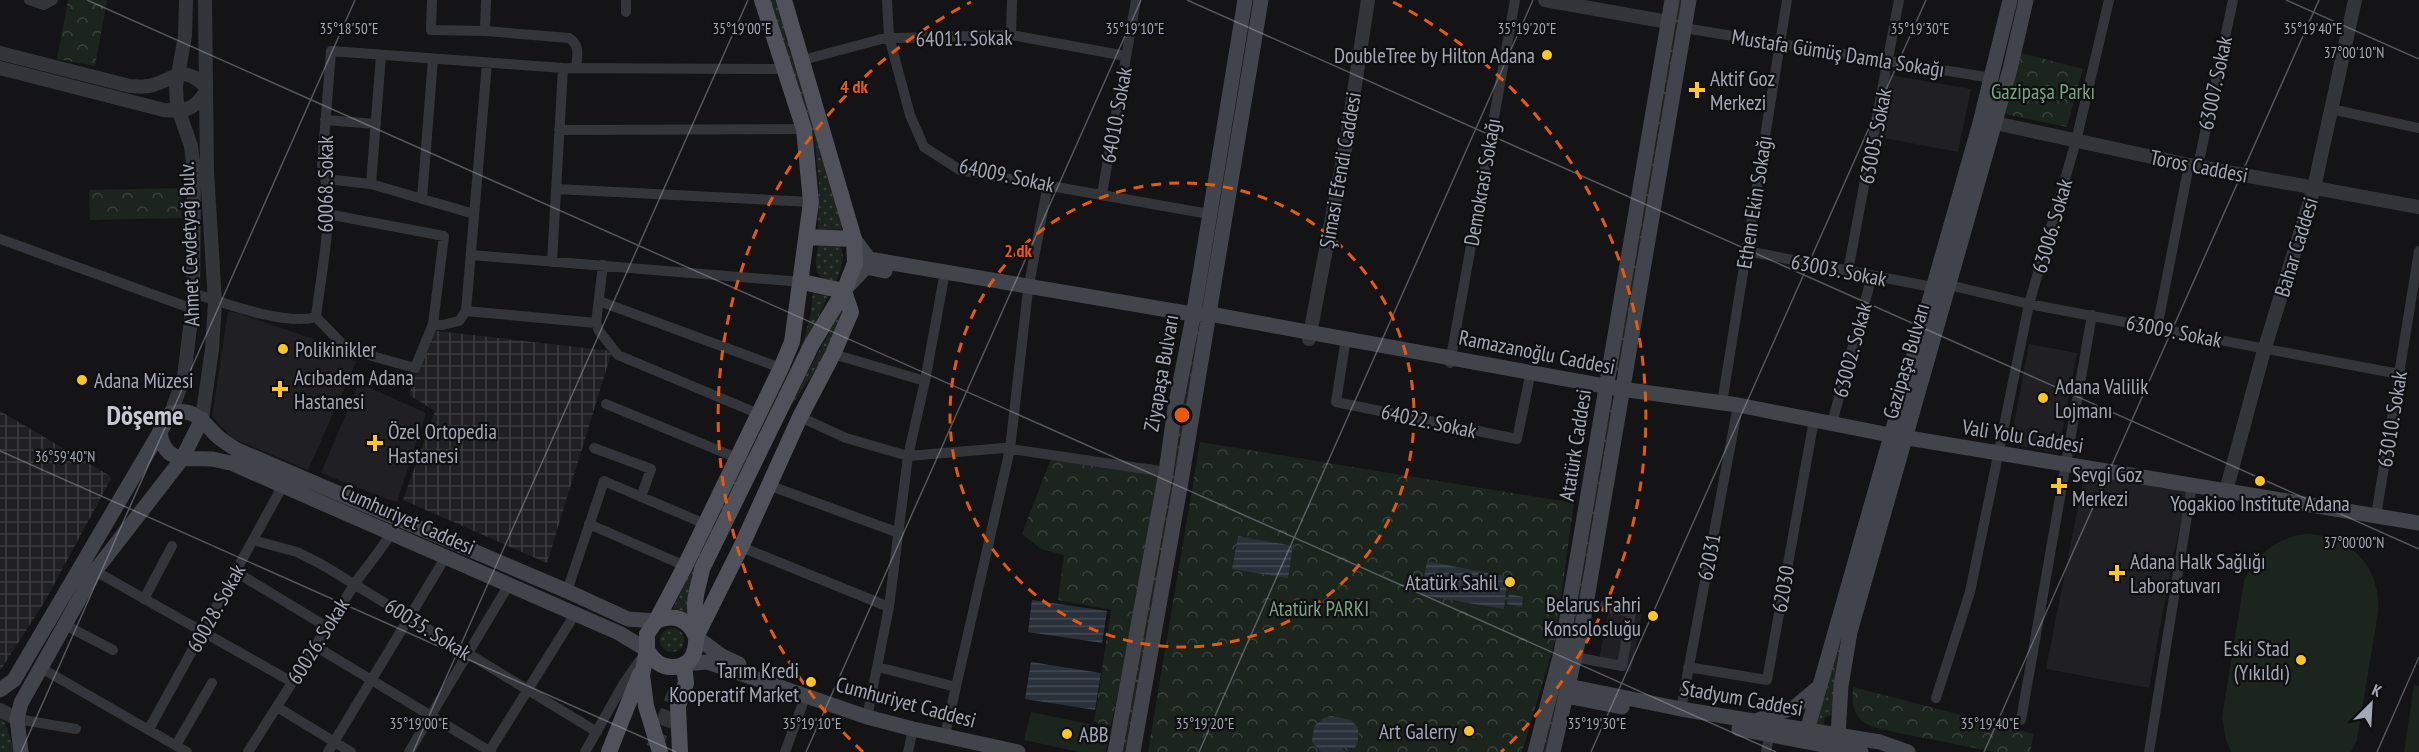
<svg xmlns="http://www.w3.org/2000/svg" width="2419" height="752" viewBox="0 0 2419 752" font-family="'PT Sans Narrow',sans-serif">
<defs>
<pattern id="industrial-grid" width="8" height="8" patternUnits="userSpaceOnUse" patternTransform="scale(1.5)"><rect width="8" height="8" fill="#201f23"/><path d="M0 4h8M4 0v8" fill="none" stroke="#3d3d41"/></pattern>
<pattern id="grass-dots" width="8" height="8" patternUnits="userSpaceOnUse" patternTransform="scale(1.5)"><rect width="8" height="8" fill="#1b241d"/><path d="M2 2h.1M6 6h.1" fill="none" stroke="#39413c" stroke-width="1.8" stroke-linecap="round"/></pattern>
<pattern id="park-crowns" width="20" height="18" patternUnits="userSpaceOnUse" patternTransform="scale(1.5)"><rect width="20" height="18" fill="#1b241d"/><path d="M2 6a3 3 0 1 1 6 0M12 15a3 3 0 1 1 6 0" fill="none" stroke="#39413c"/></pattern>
<pattern id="water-rules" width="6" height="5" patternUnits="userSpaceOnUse" patternTransform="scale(1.5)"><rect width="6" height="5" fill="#29313b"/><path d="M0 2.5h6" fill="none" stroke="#454c55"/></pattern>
</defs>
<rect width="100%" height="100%" fill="#141416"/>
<!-- built -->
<path fill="#201f23" d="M1890 75 1971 89 1958 152 1878 137Z
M228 312 238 313 316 340 356 362 308 470 232 438 212 416Z
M2029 344 2077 353 2058 453 2010 444Z
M359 383 426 413 397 502 387 499 321 473Z
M2086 466 2188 491 2173 557 2149 688 2046 669Z
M1609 607 1642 613 1631 672 1598 665Z"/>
<!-- industrial -->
<path fill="url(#industrial-grid)" d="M428 330 612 351 547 563 403 500 435 411 409 395Z
M0 411 112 477 45 601 0 671Z"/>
<!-- grass -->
<path fill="url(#grass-dots)" d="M770 0H779L844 229 818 230 819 184 814 137Z
M1679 0H1683L1620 371 1616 372Z
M819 245 840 246C846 258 841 270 836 281 813 282 813 261 819 245Z
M813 293 829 295 696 565 687 614 673 608 803 342 810 318Z
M844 305C841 342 798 392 779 425Z
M1194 330H1200L1127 752H1121Z
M1610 399 1615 400 1571 645 1548 752H1540Z
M1892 450 1832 715 1825 717 1823 727 1816 726Z
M660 640a12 12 0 1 1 24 0a12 12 0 1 1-24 0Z
M0 719 5 722 15 752H0Z"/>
<!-- park -->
<path fill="url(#park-crowns)" d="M68 0H107L95 66 57 59Z
M2021 53 2083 69 2067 127 2005 114Z
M181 188 182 218 90 220 89 190Z
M1200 442 1574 503 1555 641 1522 752H1148Z
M1056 457 1161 465 1142 575 1111 726 1094 722 1111 610 1058 600 1064 555 1041 549 1022 534 1050 461Z
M1853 687 2034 734 2030 752H1995L1879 729C1856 721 1851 712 1853 687Z"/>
<!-- garden -->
<path fill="#1b241d" d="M2304 534C2350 534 2382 567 2378 613L2357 740 2351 752H2231L2226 740 2222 718 2244 581C2256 554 2275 539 2304 534Z
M2414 685 2419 686V752H2404Z
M1031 712 1109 728 1106 752H1079L1024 740Z"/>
<!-- water -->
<path fill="url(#water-rules)" d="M1238 536 1293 546 1288 578 1232 569Z
M1427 561 1508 577 1504 609 1421 595Z
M1509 594 1523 597 1522 607 1507 604Z
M1032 600 1107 611 1102 643 1028 632Z
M1031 662 1101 673 1095 710 1025 699Z
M1331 716 1351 720 1358 728V741L1355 748H1342L1346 752H1321L1312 742 1314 726 1324 718Z"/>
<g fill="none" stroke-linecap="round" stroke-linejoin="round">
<!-- primary-tunnel -->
<path stroke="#313236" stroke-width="16" stroke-dasharray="16 8" stroke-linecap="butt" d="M654 748 678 686"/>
<!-- minor -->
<path stroke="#34353b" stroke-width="10" d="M29 0 44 5 53 0
M432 0 431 30 485 31 569 38C581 46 577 56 576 68
M626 0V12
M887 0 889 37 910 115 924 147 960 170 1209 214
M1684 28 1992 78
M485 31 486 0
M1011 35 1012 0
M803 60 889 37 897 38 1011 35 1126 56
M2331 109 2419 128
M325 120 376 124
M559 130 804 129
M2198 166 2233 0
M326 179 371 184 474 214
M371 184 381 55
M556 189 811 202
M1102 194 1136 0
M422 199 433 59
M0 239 193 309
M1747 251 1932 287
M471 255 802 282
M552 262 563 68
M603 265 596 323 599 331 618 355 759 414
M1848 271 1899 0
M1949 285 2029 304 2399 374
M193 293C224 303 285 326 316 317L347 349 415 368 433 324 444 236 327 214
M599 301 781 368
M466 311 596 323
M316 317C321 271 336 211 322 165L331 51 563 68 785 69
M433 324 442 325 459 321 466 311 487 63
M2157 328 2189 165
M1346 338 1336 402 1517 439 1531 371
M833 354 925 381
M1450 363 1515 0
M1722 403 1787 0
M606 404 737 458
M800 417 846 438 908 456 1004 448 1166 472
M1832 423 1872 276
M594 448 651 469 641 497
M768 485 899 533
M2376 516 2419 251
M589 524 685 566
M253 540 297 552 321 564 597 732
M741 547 889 607
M95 571 292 682
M236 572 327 627
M567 591 604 481 705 524
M144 599 172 546
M65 625 113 650
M315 646 491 752
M1575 657 1622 666 1631 612 1586 603
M878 667 956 687
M1688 667 1767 680 1814 420
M41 668 187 752
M1936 698 1970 592 2029 304 2076 141 2109 0
M277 707 351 752
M1681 709 1738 405
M867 717 889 607 908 456 925 381 945 272
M17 719 76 729
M2021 720 2092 315
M149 729 282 487
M945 735 1010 449 1028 290 1048 184
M176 745 212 683
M248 752 354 585C366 567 380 552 391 533
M328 752 445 558
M409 752 508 586
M489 752 575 614
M585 752 624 683 640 660
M785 752 806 695
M908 752 913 729
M1766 752 1771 728
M2149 752 2192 485"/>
<!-- tertiary -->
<path stroke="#34353b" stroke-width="14" d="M1545 0 1668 22
M0 53 130 86C136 86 143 87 149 86 175 80 181 63 205 86
M0 68 164 110C184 112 194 110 205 93
M1985 123H1995L2189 165 2419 207
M1309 339 1346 144 1368 0
M171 413 184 377 193 303 194 171 191 146 177 106 176 86 185 36 186 0
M202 419 212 349 215 303 207 171 205 0
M2226 491 2263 354 2314 188 2355 0
M0 710 17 719"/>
<!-- secondary -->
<path stroke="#42444b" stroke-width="15" d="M854 239 869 259 1186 313 1215 315 1621 389 1738 405 1890 435 2419 523
M846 288 866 267 885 271
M160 431C163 464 187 458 212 459 218 460 224 462 231 463L619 633 647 650
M696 637 722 656 739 664
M684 664 707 662 867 717 913 729 1018 752
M1568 686 1681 709 1880 742 1908 752
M0 690 14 680 171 413C194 407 202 421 216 435 222 441 230 445 237 450L567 591 628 619 656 621
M1566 696 1622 707
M1758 720 1795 707 1820 686
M1739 729 1861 752
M1807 731 1980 123 2010 0
M1838 735 1841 686 1850 632 2010 69 2026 0
M21 752 17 719 21 703 95 571 182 459 202 419
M1115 752 1166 472 1175 408 1193 317 1245 0
M1133 752 1182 476 1261 0
M1535 752 1561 653 1672 0
M1553 752 1584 616 1689 0"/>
<!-- primary -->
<path stroke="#50515a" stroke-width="16" d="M807 237 854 239
M802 282 844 291
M656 621C674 613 689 619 696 637
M698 633 741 547 800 417 833 354 851 312 844 291
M647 650C653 660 661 668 673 667 705 666 695 626 695 605 695 593 700 581 702 569L812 344 844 291 855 263 854 239 784 0
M609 752 640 674
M660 752 646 706 642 675 647 650V634L656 621 685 566 781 368 792 342 811 202 804 129 762 0
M680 752 678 706 686 683 684 664"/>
</g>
<!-- ticks -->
<path fill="none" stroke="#a4a8b7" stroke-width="1.5" stroke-opacity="0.45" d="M87 0 1776 752M1187 0 2419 549M2286 0 2419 59M0 451 676 752M21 752 355 0M413 752 748 0M806 752 1141 0M1199 752 1533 0M1591 752 1926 0M1984 752 2319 0M2377 752 2419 657"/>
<!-- distance rings -->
<g fill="none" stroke="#e8590c" stroke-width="3" stroke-dasharray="10 8">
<circle cx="1182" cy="415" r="232"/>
<path d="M863 752A464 464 0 0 1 971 2M1393 2A464 464 0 0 1 1501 752"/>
</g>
<!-- markers -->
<g fill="#ffc622" stroke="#0f0f11" stroke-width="2">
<circle cx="1547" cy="55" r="6"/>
<path d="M1694 81h6v6h6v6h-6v6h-6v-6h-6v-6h6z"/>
<circle cx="283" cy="349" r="6"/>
<circle cx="82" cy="380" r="6"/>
<path d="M277 380h6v6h6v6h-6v6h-6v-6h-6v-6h6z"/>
<circle cx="2043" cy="398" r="6"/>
<path d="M372 434h6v6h6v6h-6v6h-6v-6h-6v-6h6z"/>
<circle cx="2260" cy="481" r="6"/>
<path d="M2056 477h6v6h6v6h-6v6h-6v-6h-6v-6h6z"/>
<path d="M2114 564h6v6h6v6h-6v6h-6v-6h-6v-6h6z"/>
<circle cx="1510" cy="582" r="6"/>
<circle cx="1653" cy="616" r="6"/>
<circle cx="2301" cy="660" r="6"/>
<circle cx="811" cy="682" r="6"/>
<circle cx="1469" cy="731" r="6"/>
<circle cx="1067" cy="734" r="6"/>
</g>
<g text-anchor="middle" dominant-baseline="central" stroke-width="4.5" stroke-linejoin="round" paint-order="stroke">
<!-- street labels -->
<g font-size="21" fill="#a4a8b7" stroke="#0f0f11">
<text transform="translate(964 38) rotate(-1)">64011. Sokak</text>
<text transform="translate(1838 53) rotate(9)">Mustafa Gümüş Damla Sokağı</text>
<text transform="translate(2215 83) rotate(-78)">63007. Sokak</text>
<text transform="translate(1116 115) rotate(-80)">64010. Sokak</text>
<text transform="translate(1875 136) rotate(-79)">63005. Sokak</text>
<text transform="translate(2199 166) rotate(11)">Toros Caddesi</text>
<text transform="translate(1340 170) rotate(-80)">Şimasi Efendi Caddesi</text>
<text transform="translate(1007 175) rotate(12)">64009. Sokak</text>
<text transform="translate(1482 182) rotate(-80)">Demokrasi Sokağı</text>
<text transform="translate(325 184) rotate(-90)">60068. Sokak</text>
<text transform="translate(1754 202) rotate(-81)">Ethem Ekin Sokağı</text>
<text transform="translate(2052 226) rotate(-74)">63006. Sokak</text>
<text transform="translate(189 244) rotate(-92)">Ahmet Cevdetyağ Bulv.</text>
<text transform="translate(2296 247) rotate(-73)">Bahar Caddesi</text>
<text transform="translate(1839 270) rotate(11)">63003. Sokak</text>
<text transform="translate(2174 331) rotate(11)">63009. Sokak</text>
<text transform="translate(1852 350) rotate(-75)">63002. Sokak</text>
<text transform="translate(1537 352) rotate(11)">Ramazanoğlu Caddesi</text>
<text transform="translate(1906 361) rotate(-74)">Gazipaşa Bulvarı</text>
<text transform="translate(1161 373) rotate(-80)">Ziyapaşa Bulvarı</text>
<text transform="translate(2392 419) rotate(-81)">63010. Sokak</text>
<text transform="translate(1429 421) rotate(12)">64022. Sokak</text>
<text transform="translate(2023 436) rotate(9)">Vali Yolu Caddesi</text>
<text transform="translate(1575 445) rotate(-81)">Atatürk Caddesi</text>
<text transform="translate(408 519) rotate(24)">Cumhuriyet Caddesi</text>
<text transform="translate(1709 557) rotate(-79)">62031</text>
<text transform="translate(1783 589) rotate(-80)">62030</text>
<text transform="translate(216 608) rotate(-61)">60028. Sokak</text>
<text transform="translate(428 629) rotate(32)">60035. Sokak</text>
<text transform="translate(318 641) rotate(-58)">60026. Sokak</text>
<text transform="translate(1742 698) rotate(10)">Stadyum Caddesi</text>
<text transform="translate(906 702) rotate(15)">Cumhuriyet Caddesi</text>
</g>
<!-- poi labels -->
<g font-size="21" fill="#a4a8b7" stroke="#0f0f11" text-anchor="start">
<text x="1535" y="55" text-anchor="end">DoubleTree by Hilton Adana</text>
<text x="1710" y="78">Aktif Goz<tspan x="1710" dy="24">Merkezi</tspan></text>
<text x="295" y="349">Polikinikler</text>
<text x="294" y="377">Acıbadem Adana<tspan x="294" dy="24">Hastanesi</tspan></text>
<text x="94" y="380">Adana Müzesi</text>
<text x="2055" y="386">Adana Valilik<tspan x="2055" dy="24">Lojmanı</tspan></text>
<text x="388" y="431">Özel Ortopedia<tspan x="388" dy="24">Hastanesi</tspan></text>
<text x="2072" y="474">Sevgi Goz<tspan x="2072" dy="24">Merkezi</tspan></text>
<text x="2260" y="503" text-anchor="middle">Yogakioo Institute Adana</text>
<text x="2130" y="561">Adana Halk Sağlığı<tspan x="2130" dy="24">Laboratuvarı</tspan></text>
<text x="1498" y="582" text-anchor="end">Atatürk Sahil</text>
<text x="1641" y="604" text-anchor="end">Belarus Fahri<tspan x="1641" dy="24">Konsolosluğu</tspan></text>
<text x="2289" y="648" text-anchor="end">Eski Stad<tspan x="2289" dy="24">(Yıkıldı)</tspan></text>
<text x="799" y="670" text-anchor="end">Tarım Kredi<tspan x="799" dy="24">Kooperatif Market</tspan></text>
<text x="1457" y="731" text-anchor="end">Art Galerry</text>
<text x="1079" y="734">ABB</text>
</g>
<!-- park labels -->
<g font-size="21" fill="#79a47f" stroke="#0f0f11">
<text x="2043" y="91">Gazipaşa Parkı</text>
<text x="1319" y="608">Atatürk PARKI</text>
</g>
<!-- district labels -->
<g font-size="27" font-weight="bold" fill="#c5c8d3" stroke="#0f0f11">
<text x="145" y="415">Döşeme</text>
</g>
</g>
<g font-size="15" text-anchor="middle" fill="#a4a8b7" stroke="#0f0f11" stroke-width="4.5" stroke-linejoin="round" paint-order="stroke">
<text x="349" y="34">35°18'50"E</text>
<text x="742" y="34">35°19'00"E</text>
<text x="1135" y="34">35°19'10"E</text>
<text x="1920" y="34">35°19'30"E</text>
<text x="2313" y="34">35°19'40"E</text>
<text x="1527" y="34">35°19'20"E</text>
<text x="2354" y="58">37°00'10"N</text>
<text x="65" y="462">36°59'40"N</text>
<text x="2354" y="548">37°00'00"N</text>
<text x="419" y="729">35°19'00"E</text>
<text x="812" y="729">35°19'10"E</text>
<text x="1205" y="729">35°19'20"E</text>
<text x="1597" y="729">35°19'30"E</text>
<text x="1990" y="729">35°19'40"E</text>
</g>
<circle cx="1182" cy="415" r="9" fill="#e8590c" stroke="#0f0f11" stroke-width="3"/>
<g font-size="18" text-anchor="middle" font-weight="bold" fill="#e8590c" stroke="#0f0f11" stroke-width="4.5" stroke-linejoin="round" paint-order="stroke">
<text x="854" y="93">4 dk</text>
<text x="1018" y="257">2 dk</text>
</g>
<!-- north arrow -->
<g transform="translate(2371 704) rotate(24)" stroke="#0f0f11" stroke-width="4.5" paint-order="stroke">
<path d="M0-4.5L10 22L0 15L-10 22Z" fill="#a4a8b7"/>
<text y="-9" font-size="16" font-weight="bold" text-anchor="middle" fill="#a4a8b7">K</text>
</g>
</svg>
